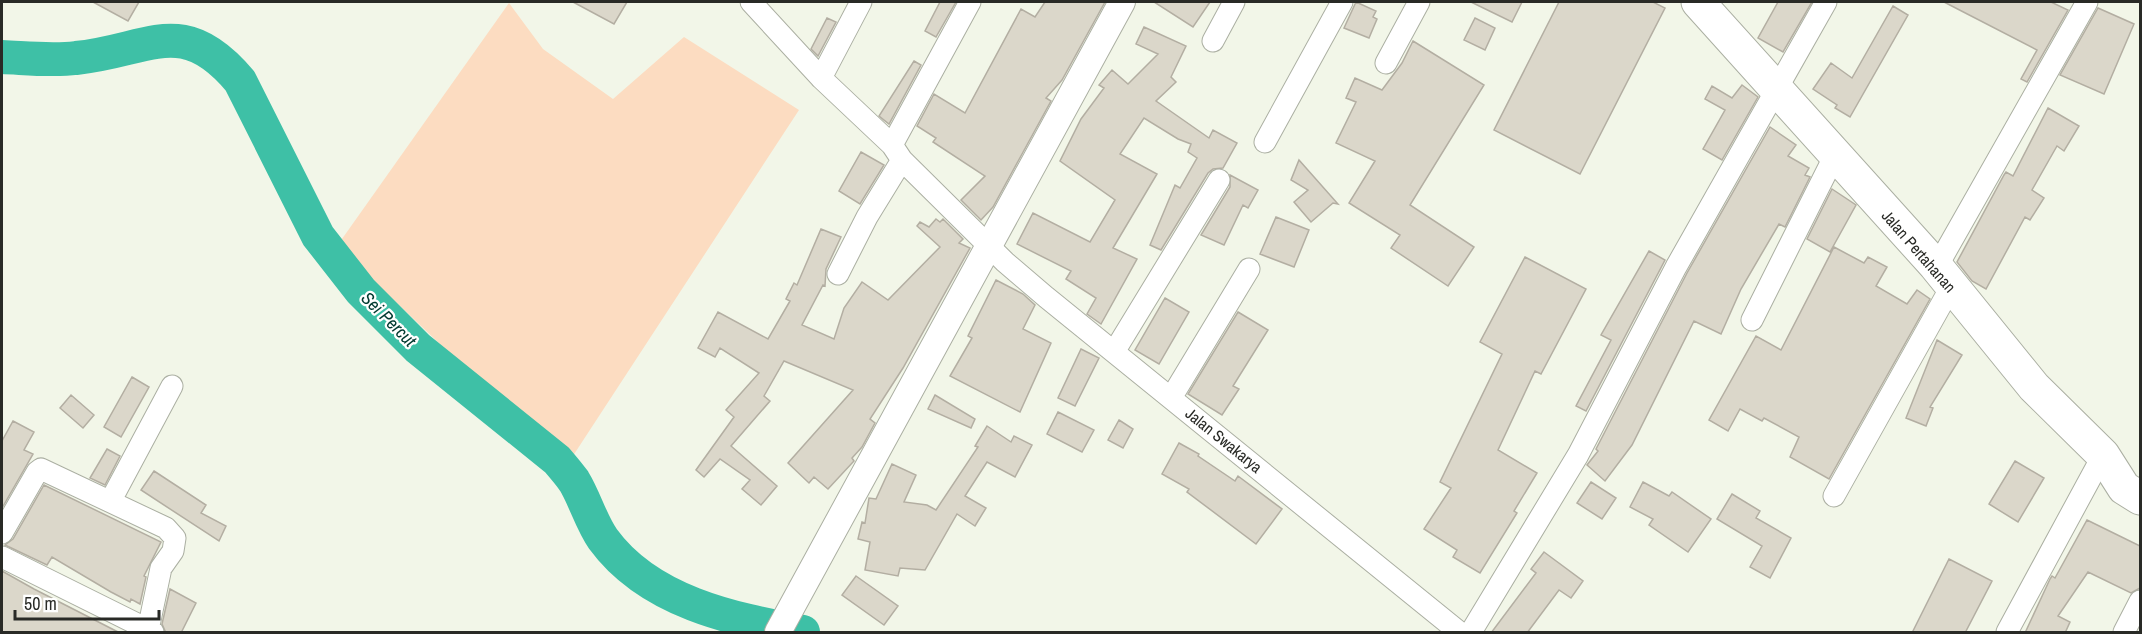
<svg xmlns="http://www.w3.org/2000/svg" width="2142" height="634" viewBox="0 0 2142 634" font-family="'Archivo Narrow',sans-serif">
<rect width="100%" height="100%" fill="#f2f6e8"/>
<!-- green -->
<path fill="#fcdcc1" d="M509 3 543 49 613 99 684 37 799 110 567 465 337 246Z"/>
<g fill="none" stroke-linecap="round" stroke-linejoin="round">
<!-- river -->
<path stroke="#3ec0a6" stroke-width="34" d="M2 57C26 58 52 61 76 58 149 51 182 12 240 81L318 236 361 291 418 348 557 460C563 467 569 474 574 481 585 499 591 522 603 539 649 602 732 619 803 632"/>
</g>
<!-- building -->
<path fill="#dbd7ca" stroke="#b3aea2" stroke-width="1.5" d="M93 2H139L128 21Z
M573 2H627L614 24Z
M940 2H956L936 37 925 31Z
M1045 2H1105L1062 80 1046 98 1051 101 993 207 981 220 961 200 985 176 933 142 936 138 917 126 934 94 965 113 1021 9 1035 17Z
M1154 2H1210L1193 27Z
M1356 2 1376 11 1373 17 1377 19 1369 38 1344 28Z
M1471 2H1522L1512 22Z
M1559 2H1653L1665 8 1580 174 1494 130Z
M1778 2H1812L1783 52 1758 38Z
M1944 2H2051L2068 10 2027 82 2021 79 2037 50Z
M1893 6 1908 15 1850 117 1835 108 1837 105 1813 89 1831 63 1852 78Z
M2098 8 2134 24 2104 94 2060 75Z
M827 18 836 22 818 56 811 49Z
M1475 18 1495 28 1485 50 1464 40Z
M1144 27 1186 46 1171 77 1176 82 1156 101 1209 138 1213 130 1237 143 1223 168 1213 169 1208 173 1161 250 1150 245 1175 185 1180 188 1197 158 1188 152 1191 144 1178 139 1144 118 1120 154 1157 174 1113 248 1137 259 1101 324 1087 314 1096 298 1066 279 1071 271 1017 244 1033 213 1090 242 1115 200 1060 161 1081 119 1104 88 1099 85 1112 70 1128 84 1158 54 1136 44Z
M1413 41 1484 85 1410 205 1474 247 1448 286 1391 248 1400 235 1349 203 1375 161 1336 143 1356 102 1346 98 1355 78 1382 90 1402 63Z
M914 61 921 65 889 124 879 116Z
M1742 85 1758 97 1722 160 1703 149 1725 110 1705 99 1712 86 1732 98Z
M2048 108 2079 126 2064 151 2057 146 2032 190 2044 198 2030 220 2025 217 1986 289 1972 281 1957 262 2004 175 2006 172 2013 176Z
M1770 127 1796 145 1788 156 1809 168 1805 175 1810 177 1785 227 1779 224 1741 289 1721 334 1694 321 1632 445 1605 481 1587 465 1598 451 1596 449 1687 273Z
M861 152 884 165 860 204 839 191Z
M1299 160 1338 204 1333 203 1311 222 1294 202 1308 190 1291 180Z
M1230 175 1258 190 1248 208 1243 205 1224 245 1201 235 1230 187Z
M1832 189 1856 205 1830 252 1807 239Z
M1276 217 1309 230 1294 267 1260 254Z
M936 219 940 222 943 219 963 239 959 243 970 248 903 368 870 419 875 423 862 447 852 458 854 461 828 489 814 477 809 483 788 463 853 390 784 361 764 396 770 401 731 446 777 486 761 505 742 489 750 480 720 459 704 477 696 470 734 417 726 410 759 373 720 348 715 357 698 348 718 312 768 339 790 301 786 299 794 283 797 285 821 229 841 237 826 269 825 286 823 285 802 325 834 339 844 308 862 282 888 300 940 247 917 226 920 222 929 227Z
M1834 247 1864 263 1868 257 1887 267 1876 286 1907 304 1917 290 1930 299 1829 479 1790 457 1799 437 1764 418 1762 421 1740 409 1728 431 1709 420 1756 336 1781 350Z
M1649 251 1665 260 1586 411 1576 406 1611 340 1601 335Z
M1525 257 1586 289 1541 374 1535 371 1498 450 1537 473 1514 511 1517 513 1480 573 1453 557 1457 550 1424 529 1451 488 1440 482 1502 354 1480 342Z
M996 280 1023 294 1035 305 1023 329 1051 343 1020 412 950 376 972 338 968 336Z
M1165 298 1189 312 1159 364 1135 350Z
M1238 312 1268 330 1233 386 1239 389 1222 415 1188 394Z
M1937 340 1962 355 1930 407 1933 408 1926 426 1906 418Z
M1081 349 1099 358 1075 406 1058 398Z
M132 377 149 387 121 437 104 427Z
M71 395 94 415 83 428 60 408Z
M935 395 975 419 971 428 928 409Z
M1058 412 1094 430 1082 452 1047 434Z
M1119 420 1133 429 1123 448 1108 440Z
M13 421 34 432 24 450 33 454 2 508V441Z
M987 426 1011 442 1014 436 1032 445 1015 477 987 462 965 496 986 508 975 526 957 514 925 570 900 568 898 576 865 570 870 542 858 539 862 522 865 523 869 498 876 499 892 464 916 475 904 502 927 505 936 510 978 447 975 446Z
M1179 443 1199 454 1198 456 1235 481 1238 476 1282 509 1256 544 1187 492 1189 489 1162 474Z
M107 449 120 456 105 485 90 478Z
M2015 461 2044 478 2018 522 1989 504Z
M154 471 206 505 201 513 226 526 219 541 141 490Z
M1591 482 1616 498 1602 519 1577 503Z
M1643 482 1669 496 1672 492 1711 519 1688 552 1649 525 1653 519 1630 507Z
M44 485 161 542 144 576 146 577 140 604 131 599 130 602 111 592 52 557 47 565 5 545 13 539Z
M1732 494 1760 511 1756 518 1791 538 1770 578 1750 567 1762 546 1717 519Z
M2087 520 2140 546V588L2131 593 2088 572 2058 616 2070 622 2065 633H2025L2050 579 2052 576 2055 578Z
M1544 552 1583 581 1571 598 1559 590 1527 633H1491L1536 573 1531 569Z
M1949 559 1992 581 1965 633H1912Z
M2 571 34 589 120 633H2Z
M856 576 898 606 884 625 842 595Z
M170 589 196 603 181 633H166L162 624Z"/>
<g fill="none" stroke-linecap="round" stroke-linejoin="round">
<!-- minor casing -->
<g stroke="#abafa2" stroke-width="23">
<path id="minor" d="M751 2 821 78 892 145 902 160 1005 262 1046 297 1459 632
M1213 41 1234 2
M1386 63 1419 2
M821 78 861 2
M1265 142 1342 2
M892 145 970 2
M1935 265 1943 256 2087 2
M838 274 867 217 902 160
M1752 320 1835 155
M1114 352 1219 180
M1171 398 1249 269
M1834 496 1951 287
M111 500 172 386
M2 533 37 472 41 469 166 528 175 538 173 551 161 568 148 630
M2 557 153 632
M1471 632 1578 455 1676 267 1826 2
M2007 632 2103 455
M2124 632 2140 601"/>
</g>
<!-- tertiary casing -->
<g stroke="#abafa2" stroke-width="28">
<path id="tertiary" d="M778 632 1122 2"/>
</g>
<!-- primary casing -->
<g stroke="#abafa2" stroke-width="35">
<path id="primary" d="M1698 2 1935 265 2034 387 2103 455 2124 488 2140 498"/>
</g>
<!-- minor -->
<use href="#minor" stroke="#fff" stroke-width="21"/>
<!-- tertiary -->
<use href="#tertiary" stroke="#fff" stroke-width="26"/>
<!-- primary -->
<use href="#primary" stroke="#fff" stroke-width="33"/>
</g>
<g text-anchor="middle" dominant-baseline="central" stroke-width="4.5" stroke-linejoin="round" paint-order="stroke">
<!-- street labels -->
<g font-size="16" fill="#292a26" stroke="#fff">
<text transform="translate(1919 251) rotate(49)">Jalan Pertahanan</text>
<text transform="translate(1224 440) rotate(39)">Jalan Swakarya</text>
</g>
<!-- water labels -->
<g font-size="18" font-style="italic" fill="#003a30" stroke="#fff">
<text transform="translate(389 319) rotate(45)">Sei Percut</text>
</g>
</g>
<!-- border -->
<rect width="2142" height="634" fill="none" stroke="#292a26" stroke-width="6"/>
<!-- scale -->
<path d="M15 610v9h144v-9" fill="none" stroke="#292a26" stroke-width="3"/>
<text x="24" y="610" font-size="18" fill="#292a26" stroke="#ffffff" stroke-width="4.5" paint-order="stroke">50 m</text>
</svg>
